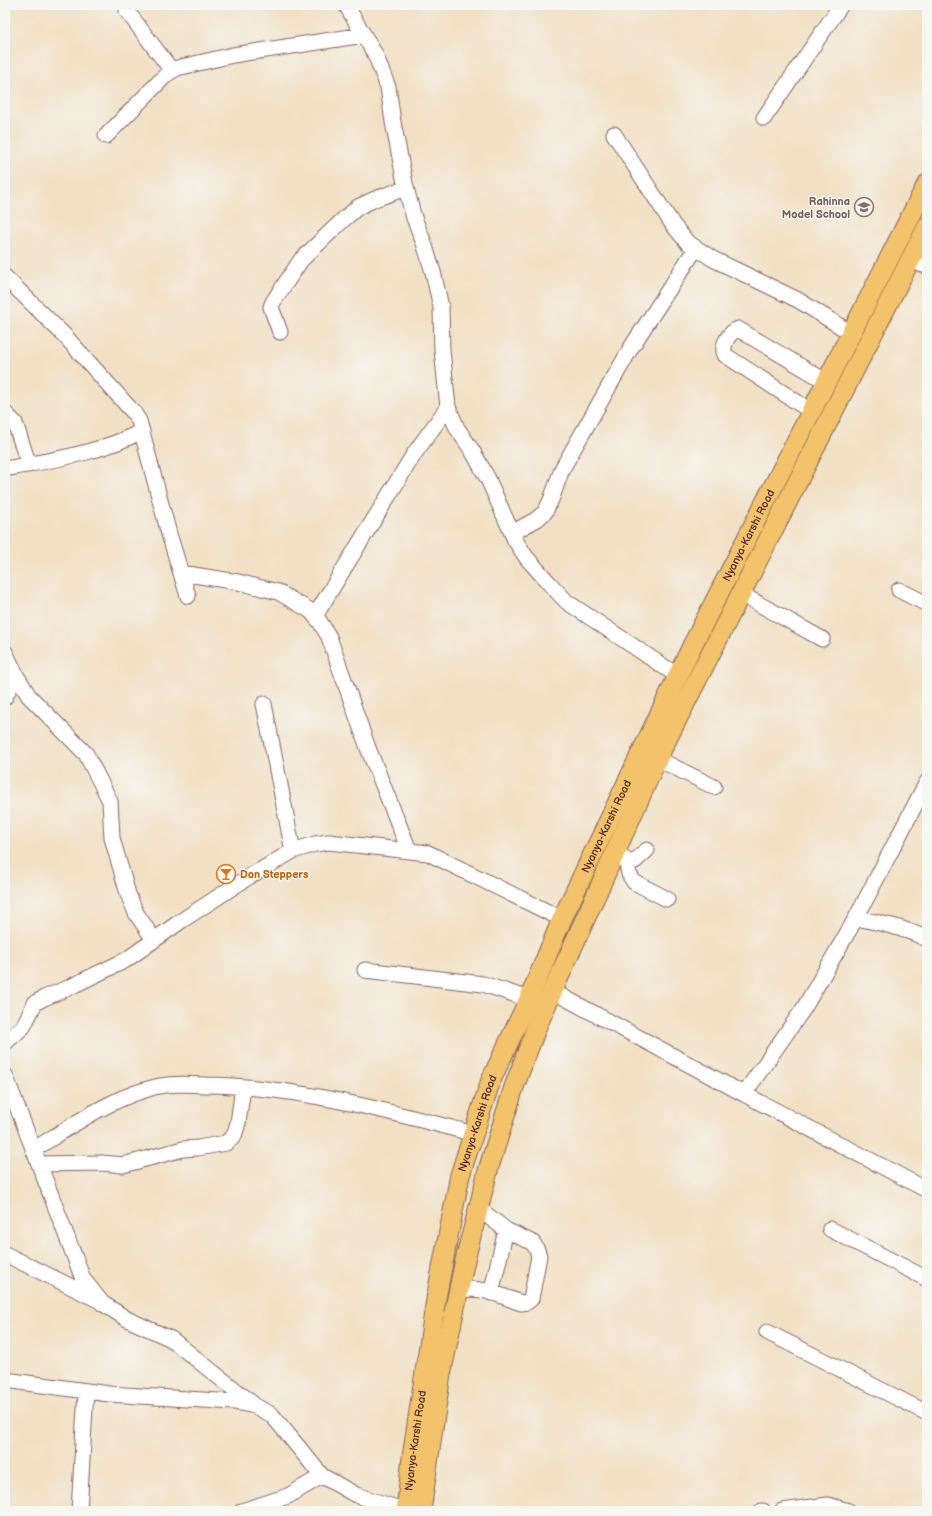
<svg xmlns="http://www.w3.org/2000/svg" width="932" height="1516" viewBox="0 0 932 1516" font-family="'Balsamiq Sans',sans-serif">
<rect width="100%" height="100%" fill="#f6f6f2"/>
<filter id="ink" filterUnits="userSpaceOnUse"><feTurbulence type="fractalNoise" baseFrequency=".025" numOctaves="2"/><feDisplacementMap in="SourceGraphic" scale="8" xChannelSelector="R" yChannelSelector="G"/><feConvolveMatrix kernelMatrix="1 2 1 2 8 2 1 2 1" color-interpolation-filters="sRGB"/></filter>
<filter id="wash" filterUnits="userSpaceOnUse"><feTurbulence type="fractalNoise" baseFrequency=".012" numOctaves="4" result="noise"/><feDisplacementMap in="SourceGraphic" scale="16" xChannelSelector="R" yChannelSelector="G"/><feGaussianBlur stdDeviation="0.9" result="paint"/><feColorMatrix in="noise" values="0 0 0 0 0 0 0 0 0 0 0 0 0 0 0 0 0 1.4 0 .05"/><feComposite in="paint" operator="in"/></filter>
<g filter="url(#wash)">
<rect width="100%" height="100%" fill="#f1e0c3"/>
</g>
<g filter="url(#ink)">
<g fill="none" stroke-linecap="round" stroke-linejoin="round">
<!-- minor casing -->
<g stroke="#846360" stroke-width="17">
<path id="minor" d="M346 5 375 54 388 87 393 122 406 188 414 218 424 243 433 272 441 307 442 350 448 407 457 428 473 452 488 479 515 540 526 557 549 583 567 602 678 676
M127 11 172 71
M764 118 841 5
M614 134 673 225 687 242 713 259 798 300 851 333
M106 136 167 74 177 68 233 55 364 35
M910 261 927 266
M5 277 65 336 134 413 139 421 169 534 188 596
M280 332 271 307 273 302 301 260 344 219 358 207 375 199 406 188
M812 412 725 355C721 346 729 332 738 329L827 382
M5 413 15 423 29 465
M5 469C51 460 101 453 142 431
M512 533 537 519 545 512 551 500 562 469 632 346 696 248
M181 573 238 582 278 592 311 611 320 622 329 637 368 748 409 850
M899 590 927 604
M741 594 822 639
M315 616 414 454 448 407
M5 652 16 675 29 696 86 754 110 801 112 838 128 894 136 913 154 940
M5 697 16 675
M264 704 293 851
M658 759 714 787
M617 851 624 858 627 863 629 874 634 882 667 899
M627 863 635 861 647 850
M856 918C881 923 905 928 927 939
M365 970 483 984 529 999
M554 992 744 1094 804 1008 856 918 927 782
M5 1043 23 1027 35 1003 44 998 70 987 126 960 181 921 247 878 293 851 315 844 329 842 428 853 562 919
M5 1075 83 1279 102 1303 127 1319 171 1339 253 1404
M744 1094 927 1190
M33 1150C70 1127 106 1101 148 1089 166 1083 187 1084 206 1085 294 1086 389 1111 474 1134
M39 1164 102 1163 123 1165 183 1149 198 1148 226 1143 234 1136 238 1123 243 1087
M830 1229 927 1279
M5 1254 98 1300
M459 1291C480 1285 501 1296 521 1303L527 1302 531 1299 539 1256 537 1250 533 1243 506 1230 478 1208
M491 1293 506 1230
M767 1332 927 1413
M5 1380 109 1394 234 1402 255 1406 272 1415 322 1476 356 1495 406 1511
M79 1511 86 1391
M242 1511 288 1496 322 1476
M762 1511H763
M782 1511 828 1505 848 1511"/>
</g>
<!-- major casing -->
<g stroke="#846360" stroke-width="21">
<g id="major">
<path id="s1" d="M406 1511 412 1457 436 1299 460 1175 491 1080 529 999 562 919 691 648 927 184"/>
<path d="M421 1511 441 1374 465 1260 489 1167 514 1087 537 1026 660 753 927 227"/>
</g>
</g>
<!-- minor -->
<use href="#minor" stroke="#fff" stroke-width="15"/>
<!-- major -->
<use href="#major" stroke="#f2c36a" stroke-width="19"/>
</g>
</g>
<!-- icons -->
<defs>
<g id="school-ring" transform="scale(1)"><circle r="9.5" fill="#f6f6f2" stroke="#8d6e63" stroke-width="1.5"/><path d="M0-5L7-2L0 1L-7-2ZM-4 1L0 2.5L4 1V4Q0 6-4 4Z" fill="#8d6e63"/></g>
<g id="bar-ring" transform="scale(1)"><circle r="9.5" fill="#f6f6f2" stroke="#e8710a" stroke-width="1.5"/><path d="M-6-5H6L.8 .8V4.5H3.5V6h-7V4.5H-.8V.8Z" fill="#e8710a"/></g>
</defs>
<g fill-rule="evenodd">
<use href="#school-ring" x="864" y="207"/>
<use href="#bar-ring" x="226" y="874"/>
</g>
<g text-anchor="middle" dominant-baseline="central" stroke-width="3" stroke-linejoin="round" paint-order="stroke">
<!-- education labels -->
<g font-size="11" font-weight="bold" fill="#785e54" stroke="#f6f6f2" text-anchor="end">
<text x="850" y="201">Rahinna<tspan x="850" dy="13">Model School</tspan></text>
</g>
<!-- street labels -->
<g font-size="11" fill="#4a1f2b" stroke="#f6f6f2">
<text stroke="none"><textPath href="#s1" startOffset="1043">Nyanya-Karshi Road</textPath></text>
<text stroke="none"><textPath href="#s1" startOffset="719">Nyanya-Karshi Road</textPath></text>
<text stroke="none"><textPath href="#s1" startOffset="395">Nyanya-Karshi Road</textPath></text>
<text stroke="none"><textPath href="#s1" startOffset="71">Nyanya-Karshi Road</textPath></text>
</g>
<!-- food labels -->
<g font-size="11" font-weight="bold" fill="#c56008" stroke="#f6f6f2" text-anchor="start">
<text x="240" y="874">Don Steppers</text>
</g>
</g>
<!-- margin -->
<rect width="932" height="1516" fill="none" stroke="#f6f6f2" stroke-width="20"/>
</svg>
